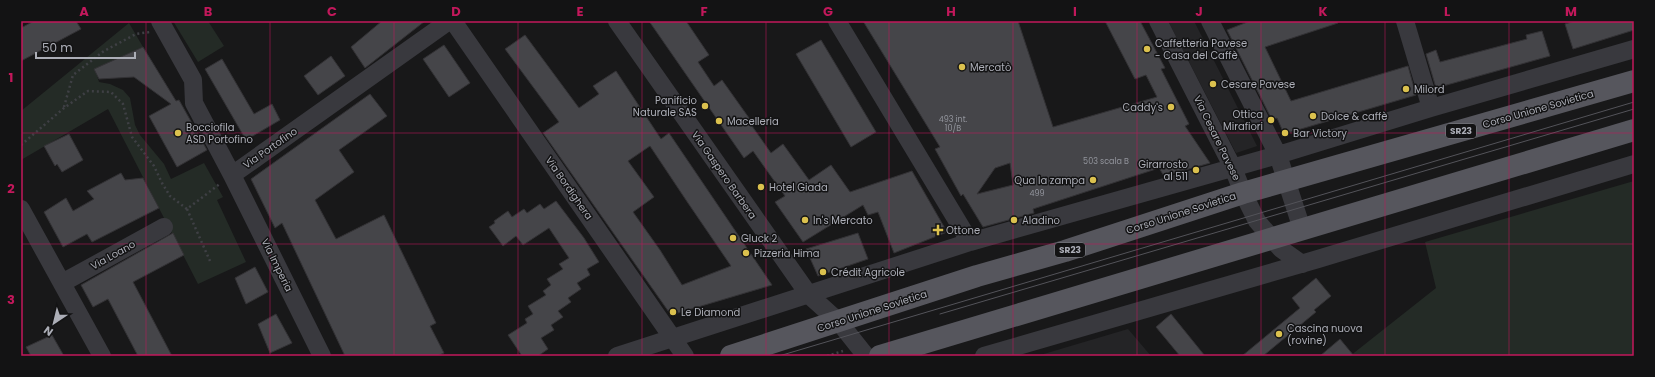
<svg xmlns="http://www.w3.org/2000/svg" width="1655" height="377" viewBox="0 0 1655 377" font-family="Poppins,sans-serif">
<rect width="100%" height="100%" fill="#181819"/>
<!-- built -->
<path fill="#242426" d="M1168 21H1194L1257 146 1236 153Z
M1128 329 1151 356H1037Z"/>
<!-- green -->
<path fill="#242b26" d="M173 21H208L224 46 198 62Z
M129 23 143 47 95 69 99 82 110 84 123 90 130 98 135 125 140 135 164 164 171 179 204 163 223 197 217 200 246 262 198 284 108 109 21 160V111Z
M1634 181V356H1350L1436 288 1425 242Z"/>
<!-- building -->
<path fill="#454549" stroke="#333235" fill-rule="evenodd" d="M34 21H76L81 29 21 61V28Z
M382 21H425L365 68 351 47Z
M649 21H686L709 55 698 62 714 86 722 80 754 125 752 126 771 153 783 144 809 180 831 165 850 192 912 171 947 232 894 253 878 212 868 215 863 205 803 242 775 202 785 196 753 151 744 158Z
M863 21H1018L1053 127 1157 97 1146 75 1135 79 1105 21H1140L1165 68 1161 69 1189 124 1185 126 1210 163 1164 176 1159 168 1033 209 1034 213 983 227 963 194 961 196 935 149 940 147ZM1010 163 1013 185 977 194 995 168Z
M1250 21H1337L1338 23 1265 47 1291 101 1408 66 1416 95 1284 134 1277 118 1272 120 1227 30Z
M1575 21H1634V30L1573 49 1565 24Z
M1542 31 1550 56 1436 88 1426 54 1436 50 1440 62 1527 39 1526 35Z
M525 35 579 108 599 94 593 86 616 71 661 139 669 133 772 285 671 315 543 133 559 122 505 49ZM650 146 688 203 731 266 682 285 660 250 633 212 654 197 628 161Z
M821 40 876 132 851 147 796 54Z
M444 45 470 83 449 97 423 59Z
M143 47 176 101 179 100 207 150 177 167 149 116 171 104 134 77 99 79 94 69Z
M331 56 345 76 318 95 304 76Z
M222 59 254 114 272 104 280 120 246 140 205 69Z
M370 94 387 116 339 150 354 172 315 200 336 239 384 215 436 323 430 326 444 353 437 356H345L282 223 275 228 251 179Z
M69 134 83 160 62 172 57 164 55 166 44 146Z
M121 173 125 180 143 178 159 208 92 242 87 234 63 247 44 212 66 198 73 211 94 199 87 191Z
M556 201 584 238 599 262 587 269 590 275 577 283 581 289 568 298 571 302 558 311 563 317 551 325 554 330 541 338 548 349 538 356H522L508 335 527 323 525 319 533 314 528 306 546 295 543 291 551 285 547 279 563 269 559 264 569 258 549 228 523 245 516 236 503 246 489 227 495 223 494 221 508 211 512 217 524 209 527 213 540 204 544 209Z
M173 233 184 255 133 282 172 356H138L108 299 93 307 81 285Z
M858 233 868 259 818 276 806 249Z
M255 267 268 292 246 304 235 278Z
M1316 278 1331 296 1314 310 1316 312 1263 356H1242L1300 308 1292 298Z
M276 314 292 343 270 353 258 324Z
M1171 314 1205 356H1180L1156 327Z
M52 335 64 356H31L26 347Z
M1340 339 1354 356H1320Z"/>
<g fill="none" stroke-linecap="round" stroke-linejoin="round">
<!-- path -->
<path stroke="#3f4045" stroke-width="2.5" stroke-dasharray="2 3" stroke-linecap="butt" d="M64 107 73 75 104 51 136 34 150 32
M21 145 64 108 88 91 111 92 123 104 132 137 154 166 162 183 170 196 187 209 221 183
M187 209 210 261
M827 356 843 351"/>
<!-- minor -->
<path stroke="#39393e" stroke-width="18" d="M160 21 193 80 194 103 232 175 322 356
M453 21 685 356
M617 21 809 295 839 322 866 356
M837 21 970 242
M1158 21 1233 168 1243 193 1257 221 1281 249 1302 264
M1210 21 1278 155 1302 229
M1405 21 1431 108
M232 175 449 21
M21 209 102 356
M62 283 164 227
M617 356 970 242 1278 155 1431 108 1634 49
M984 356 1318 259 1634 164"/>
<!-- major -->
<path stroke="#56565d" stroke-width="22" d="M731 356 977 276 1065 251 1243 193 1634 81
M880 356 1634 130"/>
<!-- tram -->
<path stroke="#535359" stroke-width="1" d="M940 314 1634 109
M779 356 1634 102"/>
</g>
<!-- grid -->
<path fill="none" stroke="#c2185b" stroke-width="1" stroke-opacity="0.55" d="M146 21V356M270 21V356M394 21V356M518 21V356M642 21V356M766 21V356M889 21V356M1013 21V356M1137 21V356M1261 21V356M1385 21V356M1509 21V356M21 133H1634M21 244H1634"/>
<!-- markers -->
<g fill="#dbc14e" stroke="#131314" stroke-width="1.5">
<circle cx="1147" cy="49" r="4"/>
<circle cx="962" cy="67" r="4"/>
<circle cx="1213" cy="84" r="4"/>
<circle cx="1406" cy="89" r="4"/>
<circle cx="705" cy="106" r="4"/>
<circle cx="1171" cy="107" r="4"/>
<circle cx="1313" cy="116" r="4"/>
<circle cx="1271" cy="120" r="4"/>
<circle cx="719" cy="121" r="4"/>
<circle cx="178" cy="133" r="4"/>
<circle cx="1285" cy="133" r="4"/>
<circle cx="1196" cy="170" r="4"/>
<circle cx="1093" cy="180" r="4"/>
<circle cx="761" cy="187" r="4"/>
<circle cx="805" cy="220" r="4"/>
<circle cx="1014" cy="220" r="4"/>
<path d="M936 224h4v4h4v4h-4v4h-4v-4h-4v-4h4z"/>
<circle cx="733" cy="238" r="4"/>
<circle cx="746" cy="253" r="4"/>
<circle cx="823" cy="272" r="4"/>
<circle cx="673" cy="312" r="4"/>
<circle cx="1279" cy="334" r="4"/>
</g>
<g text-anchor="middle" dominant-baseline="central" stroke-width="3" stroke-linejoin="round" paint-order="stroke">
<!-- number labels -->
<g font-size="8" fill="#92949c">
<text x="953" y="119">493 int.<tspan x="953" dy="9">10/B</tspan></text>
<text x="1106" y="161">503 scala B</text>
<text x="1037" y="193">499</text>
</g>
<!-- shield labels -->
<g fill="#131314" stroke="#7e8086" stroke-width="1">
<rect x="1446" y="124" width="30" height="14" rx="3"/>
<rect x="1055" y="243" width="30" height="14" rx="3"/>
</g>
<g font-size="9" font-weight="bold" fill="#acaeb7">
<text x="1461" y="131">SR23</text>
<text x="1070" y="250">SR23</text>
</g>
<!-- poi labels -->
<g font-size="10" fill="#acaeb7" stroke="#131314" text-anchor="start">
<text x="1155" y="43">Caffetteria Pavese<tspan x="1155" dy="12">- Casa del Caffè</tspan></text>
<text x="970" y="67">Mercatò</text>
<text x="1221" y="84">Cesare Pavese</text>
<text x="1414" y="89">Milord</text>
<text x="697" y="100" text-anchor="end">Panificio<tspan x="697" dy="12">Naturale SAS</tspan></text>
<text x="1163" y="107" text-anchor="end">Caddy's</text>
<text x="1263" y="114" text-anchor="end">Ottica<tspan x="1263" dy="12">Mirafiori</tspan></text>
<text x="1321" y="116">Dolce &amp; caffè</text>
<text x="727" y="121">Macelleria</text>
<text x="186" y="127">Bocciofila<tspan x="186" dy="12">ASD Portofino</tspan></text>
<text x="1293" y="133">Bar Victory</text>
<text x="1188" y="164" text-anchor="end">Girarrosto<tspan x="1188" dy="12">al 511</tspan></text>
<text x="1085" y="180" text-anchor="end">Qua la zampa</text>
<text x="769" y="187">Hotel Giada</text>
<text x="813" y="220">In's Mercato</text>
<text x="1022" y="220">Aladino</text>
<text x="946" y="230">Ottone</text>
<text x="741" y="238">Gluck 2</text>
<text x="754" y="253">Pizzeria Hima</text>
<text x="831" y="272">Crédit Agricole</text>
<text x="681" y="312">Le Diamond</text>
<text x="1287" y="328">Cascina nuova<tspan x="1287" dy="12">(rovine)</tspan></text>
</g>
<!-- street labels -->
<g font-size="10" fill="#acaeb7" stroke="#131314">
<text transform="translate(1538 109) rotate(-16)">Corso Unione Sovietica</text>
<text transform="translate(1217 138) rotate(64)">Via Cesare Pavese</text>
<text transform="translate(270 148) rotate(-35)">Via Portofino</text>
<text transform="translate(724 175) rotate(55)">Via Gaspero Barbera</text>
<text transform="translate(569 188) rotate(55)">Via Bordighera</text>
<text transform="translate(1181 213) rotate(-18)">Corso Unione Sovietica</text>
<text transform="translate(113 255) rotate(-29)">Via Loano</text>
<text transform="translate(277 265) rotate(64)">Via Imperia</text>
<text transform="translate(872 311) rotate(-18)">Corso Unione Sovietica</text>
</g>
</g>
<!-- border -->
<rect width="1655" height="377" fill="none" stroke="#131314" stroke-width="44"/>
<!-- north arrow -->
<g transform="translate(54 323) rotate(215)" stroke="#131314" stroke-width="3" paint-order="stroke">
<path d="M0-3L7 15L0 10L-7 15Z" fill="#acaeb7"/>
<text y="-6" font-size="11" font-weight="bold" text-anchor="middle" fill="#acaeb7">N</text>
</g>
<!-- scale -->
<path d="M36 52v6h99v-6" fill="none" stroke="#acaeb7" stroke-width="2"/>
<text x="42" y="52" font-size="12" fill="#acaeb7" stroke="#131314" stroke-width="3" paint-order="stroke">50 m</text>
<rect x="22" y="22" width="1611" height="333" fill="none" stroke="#c2185b" stroke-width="1.5"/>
<g font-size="13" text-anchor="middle" font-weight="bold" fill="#c2185b">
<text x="84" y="16">A</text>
<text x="208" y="16">B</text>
<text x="332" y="16">C</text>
<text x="456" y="16">D</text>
<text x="580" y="16">E</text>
<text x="704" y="16">F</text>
<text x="828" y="16">G</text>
<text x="951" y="16">H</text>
<text x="1075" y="16">I</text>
<text x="1199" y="16">J</text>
<text x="1323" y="16">K</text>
<text x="1447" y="16">L</text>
<text x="1571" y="16">M</text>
<text x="11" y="82">1</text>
<text x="11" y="193">2</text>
<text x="11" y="304">3</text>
</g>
</svg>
